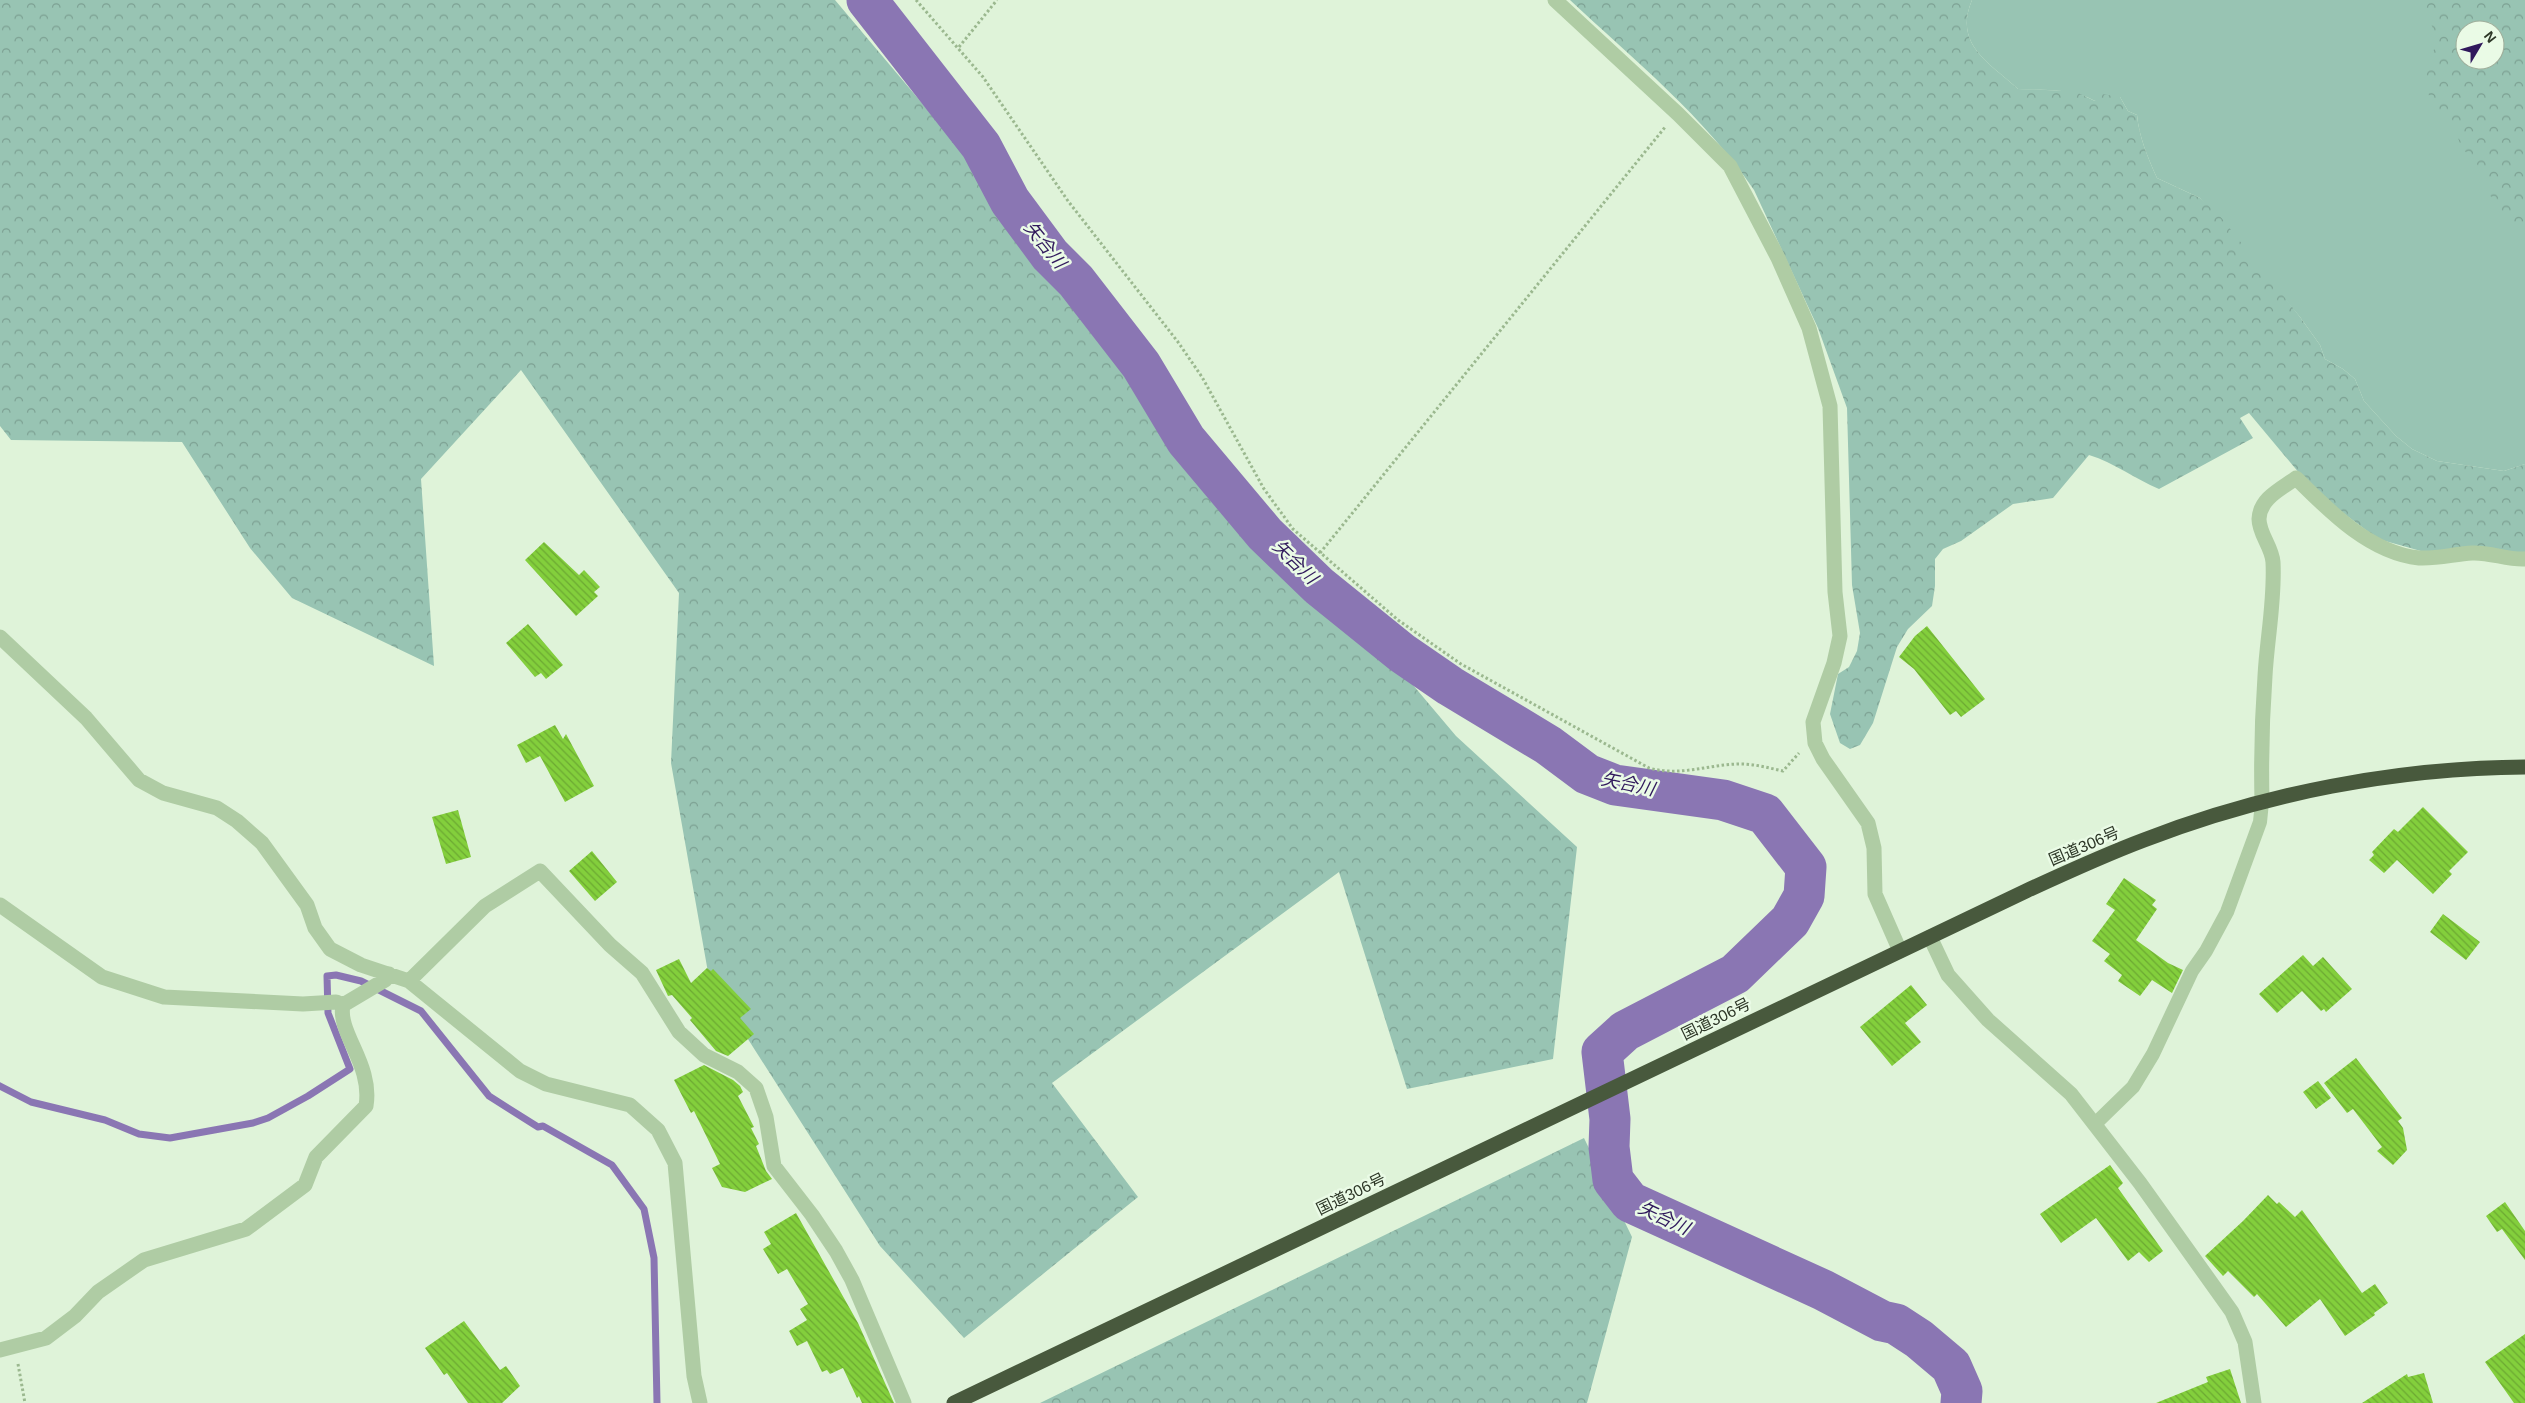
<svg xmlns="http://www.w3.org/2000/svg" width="2525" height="1403" viewBox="0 0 2525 1403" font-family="Arial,'Noto Sans JP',sans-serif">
<defs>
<pattern id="forest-crowns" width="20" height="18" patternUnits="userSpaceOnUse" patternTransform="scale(1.25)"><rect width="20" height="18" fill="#98c4b3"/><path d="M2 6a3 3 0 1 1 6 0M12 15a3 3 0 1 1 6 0" fill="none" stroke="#7ca092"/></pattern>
<pattern id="building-back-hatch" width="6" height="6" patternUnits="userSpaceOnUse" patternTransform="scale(1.25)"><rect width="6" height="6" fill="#83cf3c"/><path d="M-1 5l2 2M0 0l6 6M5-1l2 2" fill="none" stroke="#6ca932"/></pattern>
</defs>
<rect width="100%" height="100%" fill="#dff3d9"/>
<!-- grass -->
<path fill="#98c4b3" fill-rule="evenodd" d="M1972 0H2525V464L2504 471 2437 461 2412 449 2396 436 2364 401 2355 379 2343 369 2325 359 2320 345 2300 317 2200 198 2157 178C2148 158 2139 137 2137 115L2128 111 2120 97 2095 101C2071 87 2045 91 2018 89 1990 63 1953 45 1972 0ZM2465 30H2495V60H2465Z"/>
<!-- forest -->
<path fill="url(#forest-crowns)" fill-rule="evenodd" d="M0 0H835L1456 736 1577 847 1553 1059 1407 1089 1339 872 1052 1083 1138 1197 964 1338 880 1246 709 978 671 763 679 593 521 370 421 479 434 666 292 598 250 548 182 442 11 440 0 426Z
M1570 0H1972C1953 45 1990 63 2018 89L2074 91 2095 101 2102 94 2120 97 2128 111 2137 115C2139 137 2148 158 2157 178L2200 198 2220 216 2300 317 2320 345 2325 359 2343 369 2355 379 2364 401 2396 436 2412 449 2437 461 2504 471 2525 464V553H2428L2378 539 2315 492 2249 413 2240 418 2253 438 2159 489C2135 479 2115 463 2089 455L2053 498 2013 504 1961 541 1943 549 1935 559V586L1932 606 1908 629 1897 647 1873 723 1860 745 1850 749 1840 743 1830 714 1838 674 1849 667 1857 651 1860 633 1852 585 1847 408 1818 328 1754 190C1705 117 1634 60 1570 0Z
M2422 0H2525V242L2516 235 2494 204 2477 164 2461 147 2451 116 2433 112 2430 104 2425 66 2438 42ZM2465 30H2495V60H2465Z
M1584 1138 1632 1237 1587 1403H1040Z"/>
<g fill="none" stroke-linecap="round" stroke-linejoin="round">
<!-- stream -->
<path stroke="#8a76b3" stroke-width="7" d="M0 1086 31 1102 105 1120 139 1134 170 1138 253 1123 268 1118 308 1096 350 1069 328 1013 327 976 336 975 361 981 421 1011 489 1096 538 1127 543 1126 612 1165 644 1209 654 1258 657 1403"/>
<!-- river -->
<path stroke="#8a76b3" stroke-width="41" d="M867 0 981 146 1010 201 1050 255 1076 281 1141 365 1186 440 1265 534 1319 586 1402 653 1450 686 1548 745 1587 774 1615 785 1723 800 1765 814 1806 867 1804 896 1790 921 1735 974 1625 1031 1602 1052 1610 1119 1609 1147 1613 1180 1630 1202 1823 1290 1882 1321 1896 1324 1919 1339 1951 1366 1962 1391 1961 1403"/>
</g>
<!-- building -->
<path fill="url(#building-back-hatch)" d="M544 542 579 575 584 570 600 587 594 592 598 596 576 616 525 560Z
M528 624 563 665 546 679 541 673 535 677 506 643Z
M1927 626 1985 699 1961 717 1956 711 1950 715 1914 669 1899 657 1915 636Z
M555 725 563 739 566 734 594 786 565 802 540 756 526 763 517 745Z
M2423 807 2468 852 2449 871 2452 874 2433 894 2397 860 2384 873 2369 860 2374 855 2372 852 2394 829 2398 832Z
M458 810 471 857 446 864 432 817Z
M592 851 617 882 595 901 569 871Z
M2124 878 2156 900 2152 905 2157 909 2136 940 2168 963 2183 970 2172 993 2152 980 2140 996 2118 981 2122 975 2104 961 2110 954 2092 941 2115 910 2106 904Z
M2443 914 2480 942 2466 960 2430 932Z
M2303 955 2313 966 2323 957 2352 989 2326 1012 2324 1009 2321 1011 2302 991 2277 1013 2259 994Z
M679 959 691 983 707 968 711 971 713 969 751 1009 740 1018 754 1034 728 1056 716 1051 690 1020 692 1018 672 995 668 996 656 970Z
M1911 985 1927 1005 1905 1023 1921 1042 1892 1066 1860 1027Z
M2356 1058 2402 1118 2398 1121 2403 1128 2407 1150 2393 1165 2377 1151 2382 1147 2353 1109 2347 1113 2324 1083Z
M704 1065 733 1080 740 1086 743 1092 738 1096 754 1127 751 1128 759 1144 756 1146 766 1171 772 1179 745 1192 722 1187 712 1168 720 1164 694 1111 691 1113 674 1080Z
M2318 1081 2331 1098 2316 1109 2303 1092Z
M2110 1165 2123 1183 2118 1188 2163 1251 2149 1262 2139 1252 2128 1261 2096 1218 2061 1243 2040 1214Z
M2268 1195 2277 1204 2279 1202 2295 1217 2302 1210 2362 1293 2375 1284 2388 1303 2374 1313 2375 1315 2345 1336 2320 1299 2286 1327 2257 1294 2254 1297 2228 1271 2223 1276 2205 1256 2243 1221Z
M2505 1202 2525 1231V1260L2502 1229 2497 1232 2486 1216Z
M796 1213 858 1323 894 1403H862L859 1396 857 1398 843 1368 830 1374 827 1370 822 1372 807 1341 797 1346 789 1331 807 1320 800 1309 808 1304 787 1269 778 1274 763 1249 771 1244 764 1232Z
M464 1321 500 1370 506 1366 520 1386 502 1403H468L447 1373 444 1375 425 1348Z
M2525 1334V1403H2514L2485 1362Z
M2230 1369 2241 1403H2156L2208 1382 2206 1377Z
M2424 1373 2433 1403H2362L2407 1374 2408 1377Z"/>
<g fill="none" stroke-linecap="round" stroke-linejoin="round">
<!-- path -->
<path stroke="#9bb88f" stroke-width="3" stroke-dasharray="2.5 2.5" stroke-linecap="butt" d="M916 0 983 77 1068 201 1178 342 1202 377 1264 489 1293 529 1398 620 1461 664 1649 768C1681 777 1709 764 1741 764 1755 764 1769 768 1783 771L1799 753
M959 47 997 0
M1320 553 1666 126
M18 1364 25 1403"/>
<!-- lane -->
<path stroke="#afcca4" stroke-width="14" d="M2095 1124 2133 1087 2153 1054 2192 971 2206 951 2227 912 2260 822 2262 802"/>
<!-- street -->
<path stroke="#afcca4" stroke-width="15" d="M1555 0 1678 114 1730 166 1778 258 1809 328 1830 406 1835 592 1840 636 1834 663 1813 722 1815 743 1823 759 1868 823 1874 848 1875 894 1900 951
M0 637 86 718 139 780 163 793 217 808 237 821 262 843 307 905 315 928 330 949 361 965 409 981 520 1071 546 1084 630 1105 658 1130 675 1163 694 1376 700 1403
M2262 802C2261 760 2262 718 2265 676 2267 638 2275 601 2273 562 2272 547 2259 534 2259 519 2260 498 2281 489 2296 478 2329 511 2370 553 2419 558 2437 559 2455 554 2472 553 2490 552 2507 560 2525 559
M0 905 102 977 164 997 303 1004 336 1002 343 1005 385 980 389 974
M1930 937 1948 975 1988 1020 2071 1094 2140 1183 2232 1312 2245 1342 2254 1403
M409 981 485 906 540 871 610 945 642 973 679 1032 704 1055 738 1072 756 1088 766 1117 774 1166 812 1215 836 1251 852 1280 904 1403
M0 1350 46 1338 75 1316 98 1292 144 1260 246 1229 305 1185 316 1157 366 1106C373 1064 337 1033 343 1005"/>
<!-- highway -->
<path stroke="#48593d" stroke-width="15" d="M954 1403 2026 891C2065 873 2104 855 2144 840 2265 793 2396 768 2525 767"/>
</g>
<g text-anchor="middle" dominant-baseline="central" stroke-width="5" stroke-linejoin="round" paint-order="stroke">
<!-- street labels -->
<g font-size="16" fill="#2d3727" stroke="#eafbe6">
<text transform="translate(2084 846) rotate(-23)">国道306号</text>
<text transform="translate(1716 1019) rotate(-26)">国道306号</text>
<text transform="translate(1351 1194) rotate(-26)">国道306号</text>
</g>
<!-- water labels -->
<g font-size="18" font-style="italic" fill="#30195c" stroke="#eafbe6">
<text transform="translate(1045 245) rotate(51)">矢合川</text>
<text transform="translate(1295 562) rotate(44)">矢合川</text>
<text transform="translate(1628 784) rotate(12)">矢合川</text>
<text transform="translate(1664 1218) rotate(25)">矢合川</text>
</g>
</g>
<!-- north arrow -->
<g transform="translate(2480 45) rotate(52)"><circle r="24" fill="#eafbe6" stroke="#9ead9a"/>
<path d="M0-4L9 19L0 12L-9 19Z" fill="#30195c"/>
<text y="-8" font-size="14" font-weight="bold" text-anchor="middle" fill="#2d3727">N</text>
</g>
</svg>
